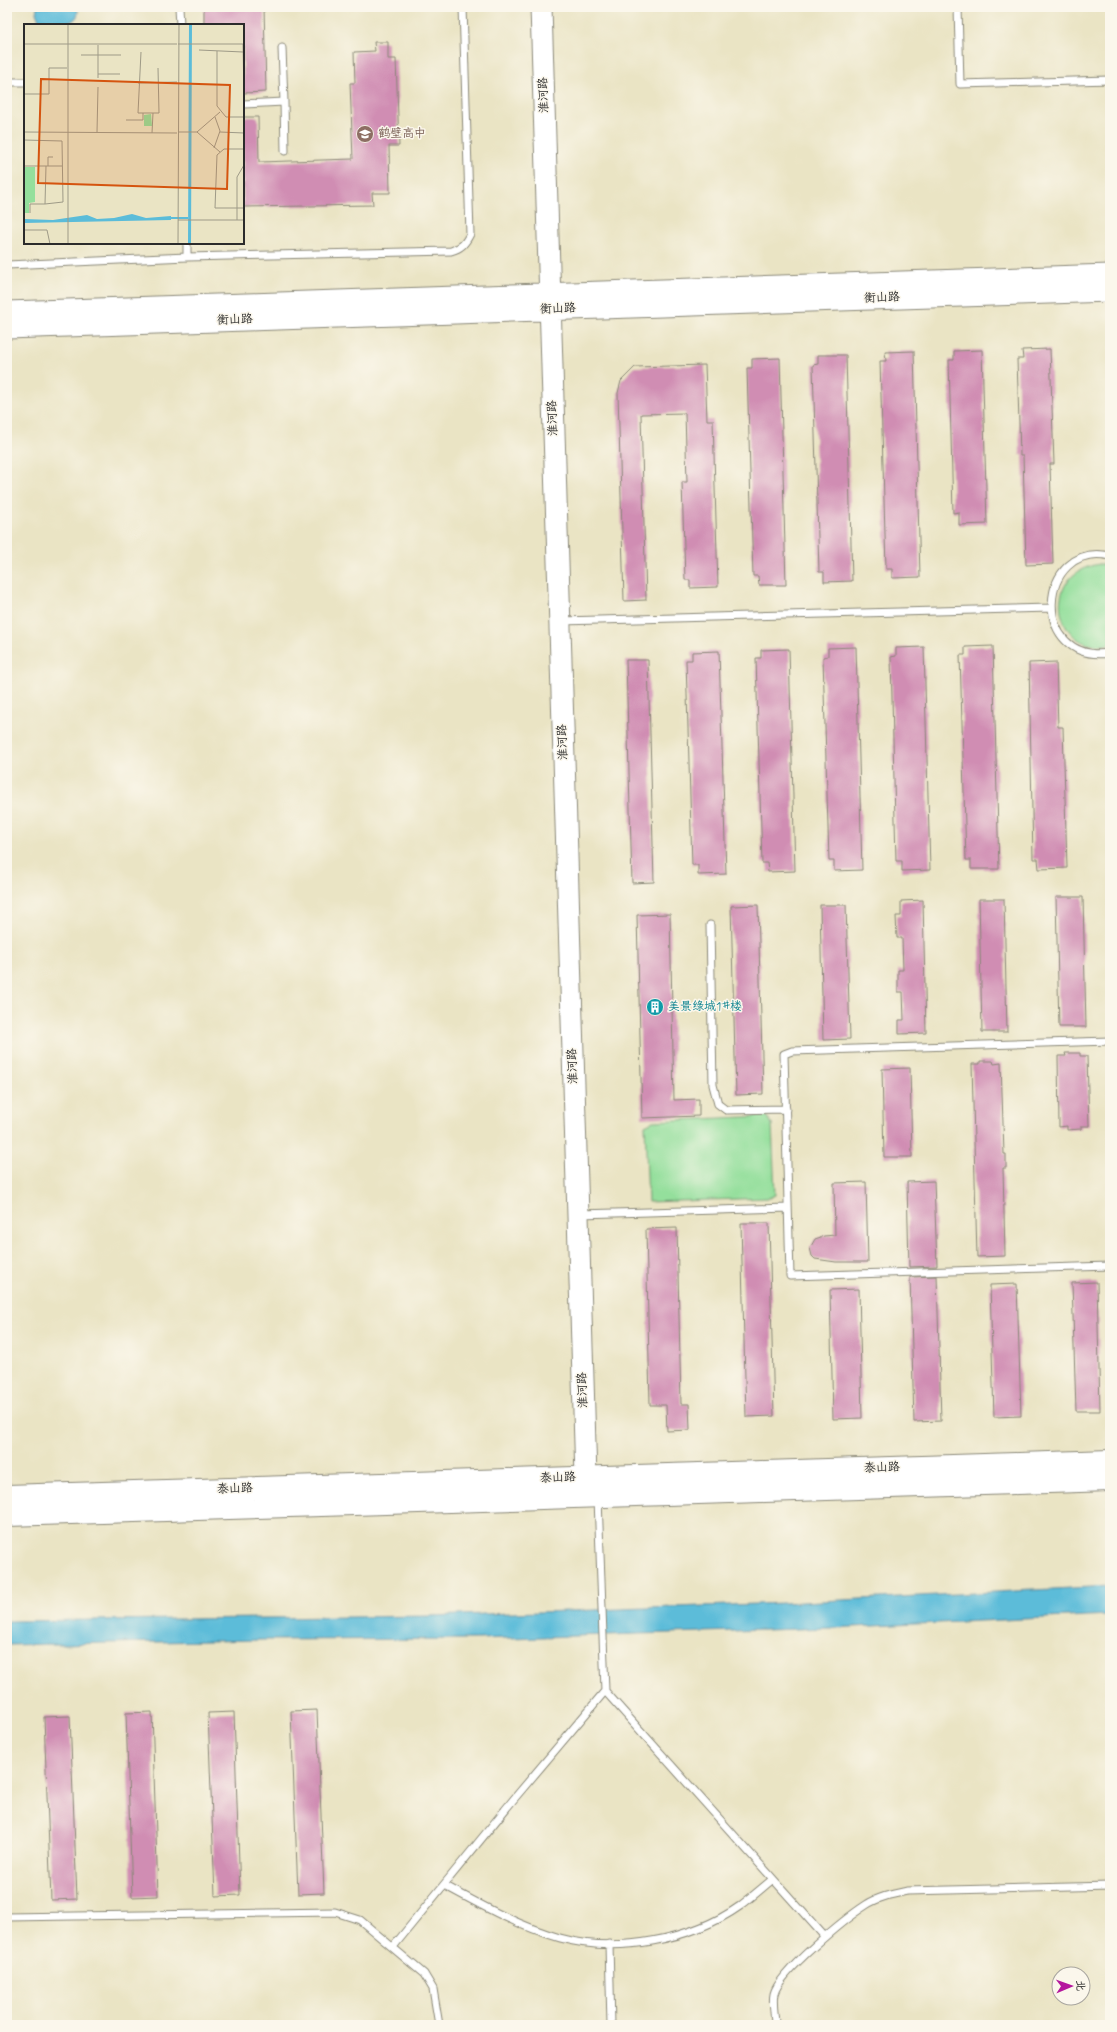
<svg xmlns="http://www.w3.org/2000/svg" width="1117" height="2032" viewBox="0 0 1117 2032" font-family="Mynerve,'LXGW WenKai TC',sans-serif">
<rect width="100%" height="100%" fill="#fbf7ec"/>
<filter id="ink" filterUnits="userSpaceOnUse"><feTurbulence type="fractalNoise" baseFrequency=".025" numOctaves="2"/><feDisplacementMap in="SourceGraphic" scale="8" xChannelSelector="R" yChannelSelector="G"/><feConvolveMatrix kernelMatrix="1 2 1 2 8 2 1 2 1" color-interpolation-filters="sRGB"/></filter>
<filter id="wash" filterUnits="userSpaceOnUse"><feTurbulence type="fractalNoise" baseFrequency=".012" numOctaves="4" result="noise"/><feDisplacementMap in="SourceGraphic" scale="16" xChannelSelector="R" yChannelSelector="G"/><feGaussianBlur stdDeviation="0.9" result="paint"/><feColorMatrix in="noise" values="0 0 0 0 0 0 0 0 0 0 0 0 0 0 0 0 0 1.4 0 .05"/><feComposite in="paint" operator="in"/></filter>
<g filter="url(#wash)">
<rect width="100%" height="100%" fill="#eae4c4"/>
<!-- green -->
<path fill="#94df9c" stroke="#608564" d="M1100 564 1110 565V644C1057 658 1036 573 1100 564Z
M767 1116 772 1124 775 1195 769 1198 648 1202 645 1125 653 1121Z"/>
<!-- water -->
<path fill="#5bbcd9" stroke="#437482" d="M37 7H77C84 26 53 25 41 25L36 13Z
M1110 1586V1615L830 1628 478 1639 261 1640 7 1645V1621L431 1616 783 1603Z"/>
<g id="blocks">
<!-- building -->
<path fill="#d08db3" d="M204 7H264L266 92 243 93V25H204Z
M374 42H388V59H396L399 146H389L390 193H372L373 205 243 207V117H258L259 162 353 159 350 83H355L354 52 375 51Z
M1050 349 1054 464H1050L1053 564 1026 565 1023 455H1020L1017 359H1023L1022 350Z
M982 350 987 524 959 525V512L953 513 949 360H954V351Z
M914 351 920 577 892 578V569H886L880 361H886L885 352Z
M818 355H846L852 581 824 582V572H819L813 365 818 364Z
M780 358 786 585H759L758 576H753L747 368H752V359Z
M705 365 707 420H713L718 587 690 588V580H685L682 482H687L685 413 641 414 646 600 624 601 618 393 621 381 635 367Z
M993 646 999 869H971V860H966L960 655H965V647Z
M856 647 862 870 834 871V861H829L823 657 828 656V648Z
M924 647 930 870 902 871V861H896L891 657 896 656V648Z
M789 649 795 871 768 872 767 863H762L756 658H761V650Z
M719 651 726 874 698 875V865H692L686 660H692V652Z
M626 660H648L654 882 632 883Z
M1056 662 1058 727H1063L1067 868 1039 869 1038 859H1033L1029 663Z
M1056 897H1083L1086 1027H1059Z
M979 899H1004L1007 1032H982Z
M923 900 926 1033 899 1034V1020H904L903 992H898V970H903L902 938H897L896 916H901V901Z
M758 905 763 1094 736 1095 731 906Z
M820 905H846L850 1039 823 1040Z
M670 914 674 1100 699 1099V1116L642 1118 637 915Z
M1065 1053H1080V1056H1087L1089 1126H1081V1129L1067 1130V1126L1059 1127 1058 1056H1066Z
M980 1061H993L994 1064 1001 1063 1004 1154H1006V1168H1003L1005 1256 977 1257 972 1064H980Z
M910 1068 912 1157H884L882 1069Z
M934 1181 937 1266 909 1267 907 1182Z
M866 1182 868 1262H836L815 1259 812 1256 810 1248 815 1239 824 1236 835 1235 834 1183Z
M741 1223H769L774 1416 746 1417Z
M677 1228 681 1404H689L690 1430 667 1431 666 1405H650L646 1229Z
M937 1276 941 1421 914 1422 910 1277Z
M1097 1282 1100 1411H1076L1072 1283Z
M1017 1284 1021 1416 994 1417 990 1285Z
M859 1289 862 1418 833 1419 830 1290Z
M317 1710 324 1893 298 1894 291 1711Z
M152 1712 158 1896 132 1897 126 1713Z
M234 1712 240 1895 215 1896 208 1713Z
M70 1716 77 1899 51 1900 44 1717Z"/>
</g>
</g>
<g filter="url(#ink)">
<use href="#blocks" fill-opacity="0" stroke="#8a8878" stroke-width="1"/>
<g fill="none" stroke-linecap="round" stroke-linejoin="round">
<!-- lane casing -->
<g stroke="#8a8878" stroke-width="9">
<path id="lane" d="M179 7 180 25
M958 7 960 84 1110 80
M282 48 284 102
M7 82H25
M243 104 284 102 285 151
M187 243V257
M7 265 187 257 451 251C461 248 465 244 470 234L463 7
M1110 556C1037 540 1029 665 1110 653
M561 621 1051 608
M710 925 713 1085 718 1104 726 1110 786 1109
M1110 1041 792 1051 784 1054 790 1276 1110 1266
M580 1214 788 1208
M598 1498 605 1691 825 1937
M444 1885C481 1905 518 1926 560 1938 617 1954 692 1940 740 1906 752 1897 762 1888 773 1879
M7 1917 335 1912 360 1920 424 1974 433 1989 439 2025
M609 1944 611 2025
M393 1947 513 1800 605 1691
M775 2025C775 2016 772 2003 774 1994 779 1972 846 1918 866 1905 878 1897 893 1894 907 1891L1110 1886"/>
</g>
<!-- secondary casing -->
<g stroke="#8a8878" stroke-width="23">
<path id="secondary" d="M541 7 586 1477
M7 312 1110 275
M7 328 1110 291"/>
</g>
<!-- primary casing -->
<g stroke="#8a8878" stroke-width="24">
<path id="primary" d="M7 1496 1110 1461
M7 1515 1110 1480"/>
</g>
<!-- lane -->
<use href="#lane" stroke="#fff" stroke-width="7"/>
<!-- secondary -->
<use href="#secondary" stroke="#fff" stroke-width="21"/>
<!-- primary -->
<use href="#primary" stroke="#fff" stroke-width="22"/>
</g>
</g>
<!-- icons -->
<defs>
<g id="school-disc" transform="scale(0.9)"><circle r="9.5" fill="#8d6e63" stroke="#fbf7ec"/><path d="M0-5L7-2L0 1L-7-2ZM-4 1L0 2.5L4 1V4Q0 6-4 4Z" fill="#fff"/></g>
<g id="building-disc" transform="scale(0.9)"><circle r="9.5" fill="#0f9aa8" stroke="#fbf7ec"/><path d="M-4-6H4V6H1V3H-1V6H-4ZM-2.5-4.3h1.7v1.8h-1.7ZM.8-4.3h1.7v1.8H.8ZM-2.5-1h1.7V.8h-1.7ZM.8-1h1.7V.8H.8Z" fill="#fff"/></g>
</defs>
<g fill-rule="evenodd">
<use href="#school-disc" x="365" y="134"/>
<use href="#building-disc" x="655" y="1007"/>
</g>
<g text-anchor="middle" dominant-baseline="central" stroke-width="3" stroke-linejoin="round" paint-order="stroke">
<!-- street labels -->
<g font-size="12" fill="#2b2b2b" stroke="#fbf7ec">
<text transform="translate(544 95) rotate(-92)">淮河路</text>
<text transform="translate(882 298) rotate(-2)">衡山路</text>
<text transform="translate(558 309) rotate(-2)">衡山路</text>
<text transform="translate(235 320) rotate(-2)">衡山路</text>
<text transform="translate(553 418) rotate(-92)">淮河路</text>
<text transform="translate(563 742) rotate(-92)">淮河路</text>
<text transform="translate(573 1066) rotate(-92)">淮河路</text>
<text transform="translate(583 1390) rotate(-92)">淮河路</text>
<text transform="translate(882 1468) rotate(-2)">泰山路</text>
<text transform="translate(558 1478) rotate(-2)">泰山路</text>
<text transform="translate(235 1489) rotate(-2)">泰山路</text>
</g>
<!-- education labels -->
<g font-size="12" fill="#785e54" stroke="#fbf7ec" text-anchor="start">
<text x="378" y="134">鹤壁高中</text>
</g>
<!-- culture labels -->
<g font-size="12" fill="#0d838f" stroke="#fbf7ec" text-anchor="start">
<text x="668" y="1007">美景绿城1#楼</text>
</g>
</g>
<!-- overview -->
<g transform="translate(24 24)">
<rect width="220" height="220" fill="#eae4c4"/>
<path d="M127 90 128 102H120V91ZM0 143H11V178L5 179V189H0Z" fill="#94df9c"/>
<path d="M165 0H168L167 220H164ZM108 190 122 194 147 192V196L0 199V195L29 196 63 191 73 195 90 194Z" fill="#5bbcd9"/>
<path fill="none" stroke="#5bbcd9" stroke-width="2" d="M147 194H164"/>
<path fill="none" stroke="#9e9a87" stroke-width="1" d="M0 20H153M154 20H220M219 20 220 75M74 21V54M175 26 219 28M193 27V82L202 93H220M117 28 114 89H135L134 44M57 31H97M74 50H96M114 59 153 58M0 70H25V44H43M102 96H119V89M0 108 153 109M73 108 74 63M155 108H173L196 88M173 108 196 128M196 108 220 109M128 109 129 89M0 116 38 117 39 178 21 180M190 124 196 107 191 93M220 125H200L193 131 191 184H220M0 142H38M24 142V133H29M6 189V180H21L22 142M154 196H220M213 196V153L220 141M0 206H23L26 220M44 220V0M154 220 155 0"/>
<path fill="#d5540f" fill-opacity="0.15" stroke="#d5540f" stroke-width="2" d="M17 55 206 61 203 165 14 159Z"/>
<rect width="220" height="220" fill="none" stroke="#2b2b2b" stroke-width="2"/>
</g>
<!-- margin -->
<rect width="1117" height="2032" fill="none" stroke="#fbf7ec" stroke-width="24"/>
<!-- north arrow -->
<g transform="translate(1071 1986) rotate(88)"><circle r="19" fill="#fbf7ec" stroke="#a8a59f"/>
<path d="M0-3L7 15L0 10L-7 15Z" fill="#b5179e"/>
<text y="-6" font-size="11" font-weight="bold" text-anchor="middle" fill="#2b2b2b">北</text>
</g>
</svg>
